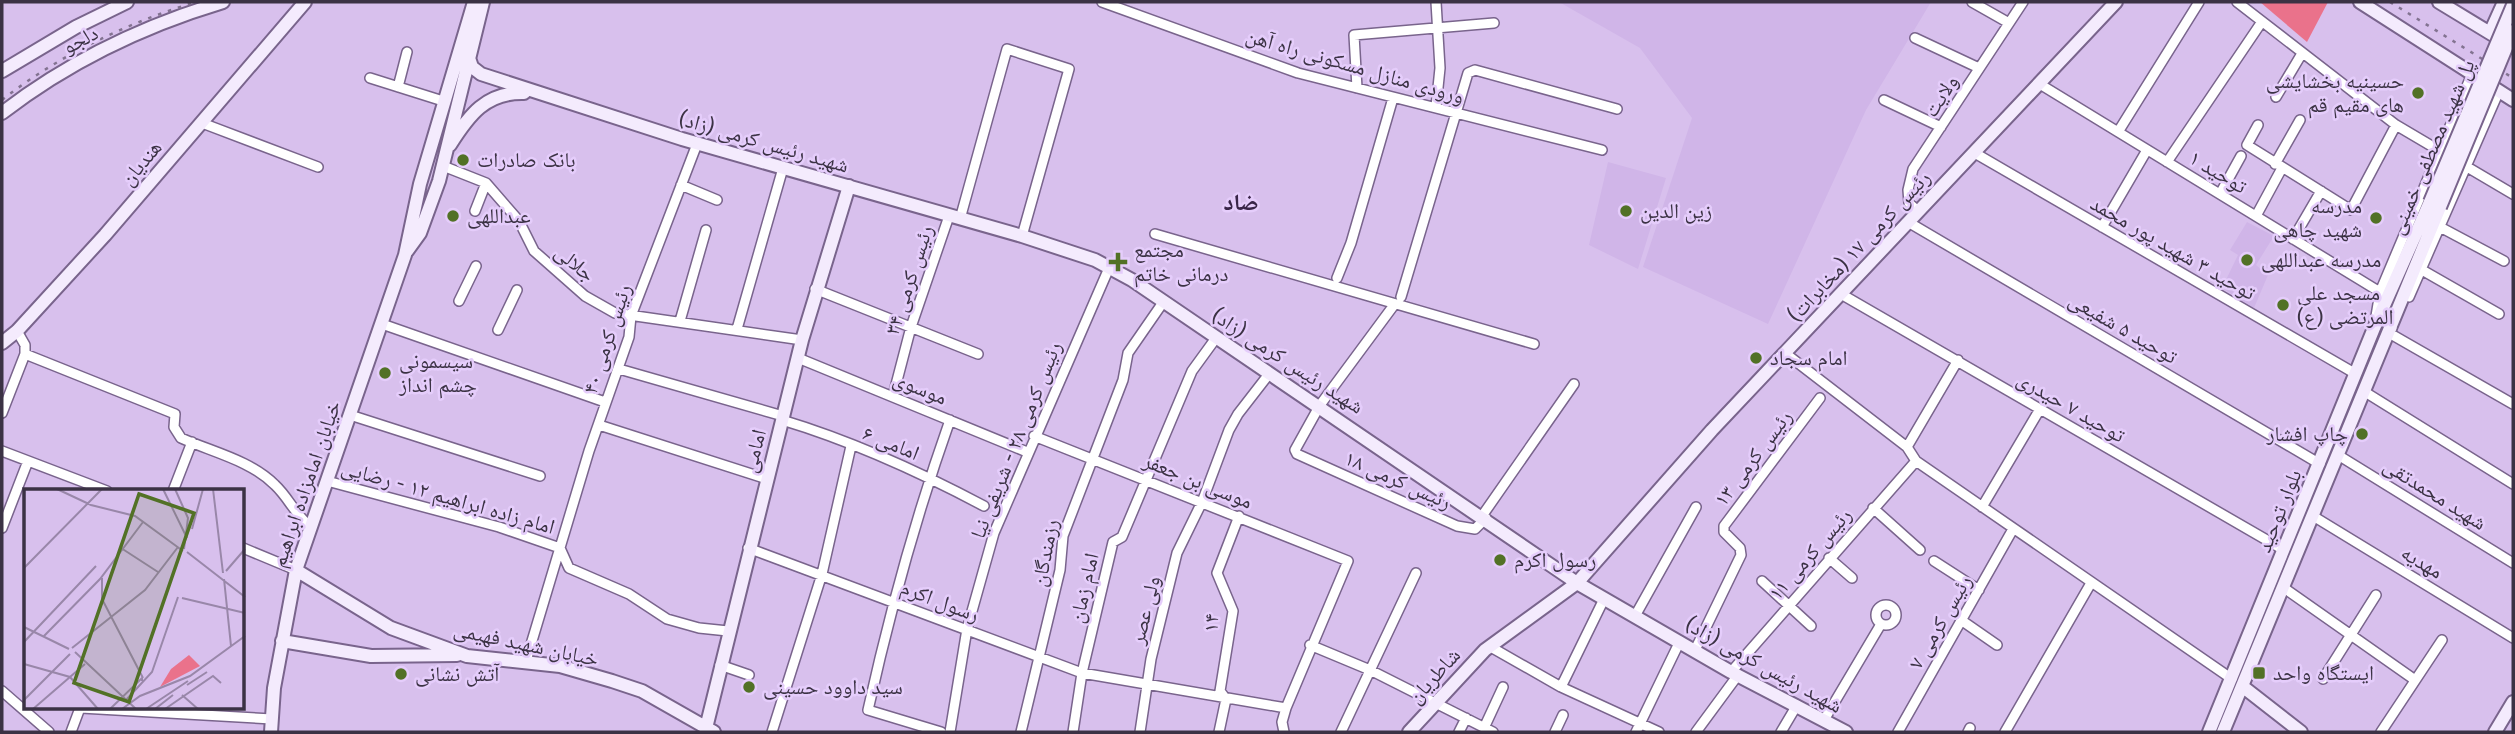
<svg xmlns="http://www.w3.org/2000/svg" width="2515" height="734" viewBox="0 0 2515 734" font-family="'Fira Sans','Noto Naskh Arabic',sans-serif">
<rect width="100%" height="100%" fill="#d8c0ed"/>
<!-- built -->
<path fill="#d0b5e8" d="M1559 2H1931L1866 110 1768 324 1643 267 1692 118 1640 48Z
M1608 162 1666 178 1638 269 1589 245Z
M2247 222 2274 236 2256 265 2268 275 2254 308 2222 288 2238 255 2230 250Z"/>
<!-- green -->
<path fill="#ea728b" d="M2260 2H2328L2307 42Z"/>
<g fill="none" stroke-linecap="round" stroke-linejoin="round">
<!-- street casing -->
<g stroke="#79648c" stroke-width="12">
<path id="street" d="M1102 2 1298 73 1602 150
M1972 2 2009 23
M2237 2 2396 125 2513 194
M1915 38 1979 68
M370 78 443 101
M2038 83 2380 292
M398 87 407 52
M1357 88 1354 35 1494 23
M2276 97 2301 55
M1884 100 1941 127
M1436 107 1440 68 1436 2
M202 123 318 167
M2258 125 2247 145 2351 210 2396 125
M2118 132 2199 2
M1973 152 2356 374
M2167 162 2261 23
M2275 164 2300 120
M443 166 486 183 519 221 534 251 585 296 615 313 802 340
M681 185 717 200
M2220 194 2241 156
M475 211 486 183
M1918 211 1909 203 1908 190 1913 169 2023 2
M2256 216 2282 168
M960 219 1007 49 1069 69 1022 236
M1908 222 2320 464
M2102 227 2147 150
M2440 227 2504 261
M1155 234 1534 344
M2293 239 2321 191
M2422 270 2499 314
M1337 278 1351 243 1393 98
M815 289 978 354
M1841 294 2284 550
M1401 297 1468 73 1475 70 1617 109
M2409 297 2499 91
M459 301 476 266
M1394 305 1320 405 1295 450 1297 454 1457 526 1475 529 1486 518
M2376 316 2380 292 2472 74
M680 321 706 230
M382 324 605 402
M2392 328 2389 333 2513 404
M737 329 783 168
M498 330 517 290
M17 331 25 345V354L175 414 174 427 181 438C212 452 250 460 275 485 289 498 295 515 311 527
M1785 353 1907 447 1916 461 2232 679
M798 358 1027 452
M619 369 783 416
M2365 392 2513 484
M893 396 911 327 949 216
M2 413 25 354
M350 415 540 476
M782 420C852 441 920 472 984 506
M599 425 767 479
M1034 436 1348 561 1286 708 1282 722 1284 732
M1907 447 1958 360
M2 451 107 491
M2338 455 2513 563
M327 481 499 527 560 548
M173 491 192 442
M1982 507 2040 409
M1873 508 1920 550
M1482 516 1574 384
M2313 516 2513 638
M2 528 28 461
M243 548 296 570
M560 548 569 568 629 594 667 619 699 628 728 631
M748 548 1082 673 1286 708
M1829 558 1852 578
M1934 561 1979 590
M1762 581 1811 626
M2284 588 2415 680
M1876 615a10 10 0 1 1 20 0a10 10 0 1 1-20 0Z
M1635 616 1696 507
M1961 620 1997 645
M1310 645 1370 670 1493 732
M1489 646 1561 687 1659 732
M1695 650 1741 555 1740 548 1724 532V526L1820 398
M526 661 589 451 629 337 631 316 697 144
M720 665 749 675
M1731 672 1916 461
M2323 679 2376 595
M1561 687 1604 599
M2 691 49 732
M81 708 272 719
M1824 720 1881 624
M1484 728 1503 687
M71 732 80 708
M772 732 822 574 851 446
M941 732 868 710C890 611 916 516 950 420
M950 732 967 629 994 533 1109 268
M1021 732 1060 570 1063 536 1123 380 1128 353 1164 301
M1073 732 1082 673 1113 542 1122 537 1192 371 1216 338
M1140 732 1151 659 1177 553 1202 502 1229 430 1238 414 1269 374
M1219 732 1226 699 1220 691 1233 611 1217 573 1239 516
M1341 732 1416 573
M1459 732 1466 718
M1555 732 1563 715
M1636 732 1680 641
M1696 732 1738 675
M1781 732 1797 705
M1898 732 2013 529
M1968 732 1970 728
M2005 732 2091 583
M2381 732 2442 640"/>
</g>
<!-- secondary casing -->
<g stroke="#79648c" stroke-width="16">
<path id="secondary" d="M2360 2 2513 100
M2439 2 2513 47
M2490 33 2504 2
M469 58 472 67 481 74 682 139 1022 236 1095 260 1132 280 1577 583 1731 672 1846 732
M2 71 76 27 127 2
M2 113C68 62 143 26 223 2
M450 145C469 115 486 92 524 93
M407 251 420 233 439 181 483 2
M2 343 17 331 105 235 305 2
M296 570 391 628 467 656 560 666 612 681 642 691 714 732
M282 641 371 656 457 655
M2242 686 2301 732
M706 728 802 340 849 186
M271 732 274 688 296 570 405 255 420 184 474 2
M1409 732 1485 650 1577 583 1712 430 2116 2
M2209 732 2374 328 2430 202
M2223 732 2440 207
M2495 732 2513 702"/>
</g>
<!-- street -->
<use href="#street" stroke="#fff" stroke-width="9"/>
<!-- secondary -->
<use href="#secondary" stroke="#f4ebfd" stroke-width="12"/>
<!-- rail -->
<path stroke="#837391" stroke-width="2.5" stroke-dasharray="3.5 7" stroke-linecap="butt" d="M2390 2 2513 78
M2 100C59 55 127 23 196 2"/>
<!-- secondary-bridge casing -->
<g stroke="#79648c" stroke-width="16" stroke-linecap="butt">
<path id="secondary-bridge" d="M2430 202 2513 5
M2440 207 2513 31"/>
</g>
<!-- secondary-bridge -->
<use href="#secondary-bridge" stroke="#f4ebfd" stroke-width="12"/>
</g>
<!-- markers -->
<g fill="#527126" stroke="#e5cdfb" stroke-width="2.5">
<circle cx="2418" cy="93" r="7"/>
<circle cx="463" cy="160" r="7"/>
<circle cx="1626" cy="211" r="7"/>
<circle cx="453" cy="216" r="7"/>
<circle cx="2376" cy="218" r="7"/>
<circle cx="2247" cy="260" r="7"/>
<path d="M1114.5 251.5h7v7h7v7h-7v7h-7v-7h-7v-7h7z"/>
<circle cx="2283" cy="305" r="7"/>
<circle cx="1756" cy="358" r="7"/>
<circle cx="385" cy="373" r="7"/>
<circle cx="2362" cy="434" r="7"/>
<circle cx="1500" cy="560" r="7"/>
<rect x="2252" y="666" width="14" height="14" rx="3.5"/>
<circle cx="401" cy="674" r="7"/>
<circle cx="749" cy="687" r="7"/>
</g>
<g text-anchor="middle" dominant-baseline="central" stroke-width="5" stroke-linejoin="round" paint-order="stroke">
<!-- street labels -->
<g font-size="21" fill="#3b3244" stroke="#e5cdfb">
<text transform="translate(80 40) rotate(-28)">دلجو</text>
<text transform="translate(1355 66) rotate(16)">ورودی منازل مسکونی راه آهن</text>
<text transform="translate(1941 96) rotate(-57)">ولایت</text>
<text transform="translate(764 142) rotate(16)">شهید رئیس کرمی (زاد)</text>
<text transform="translate(2432 147) rotate(-67)">پل شهید مصطفی خمینی</text>
<text transform="translate(141 163) rotate(-50)">هندیان</text>
<text transform="translate(2218 172) rotate(31)">توحید ۱</text>
<text transform="translate(1859 246) rotate(-47)">رئیس کرمی ۱۷ (مخابرات)</text>
<text transform="translate(2173 248) rotate(30)">توحید ۳ شهيد پور محمد</text>
<text transform="translate(575 263) rotate(40)">جلالی</text>
<text transform="translate(909 280) rotate(-72)">رئیس کرمی ۳۴</text>
<text transform="translate(2123 328) rotate(30)">توحید ۵ شفیعی</text>
<text transform="translate(607 339) rotate(-72)">رئیس کرمی ۴۰</text>
<text transform="translate(1288 361) rotate(33)">شهید رئیس کرمی (زاد)</text>
<text transform="translate(920 388) rotate(22)">موسوی</text>
<text transform="translate(2071 407) rotate(30)">توحید ۷ حیدری</text>
<text transform="translate(1016 440) rotate(-68)">رئیس کرمی ۲۸ - شریفی نیا</text>
<text transform="translate(891 443) rotate(22)">امامی ۶</text>
<text transform="translate(754 451) rotate(-76)">امامی</text>
<text transform="translate(1753 458) rotate(-53)">رئیس کرمی ۱۳</text>
<text transform="translate(1398 480) rotate(24)">رئیس کرمی ۱۸</text>
<text transform="translate(1198 481) rotate(22)">موسی بن جعفر</text>
<text transform="translate(306 484) rotate(-71)">خیابان امامزاده ابراهیم</text>
<text transform="translate(2435 494) rotate(32)">شهید محمدتقی</text>
<text transform="translate(448 497) rotate(16)">امام زاده ابراهیم ۱۲ - رضایی</text>
<text transform="translate(2279 511) rotate(-68)">بلوار توحید</text>
<text transform="translate(1045 553) rotate(-79)">رزمندگان</text>
<text transform="translate(1810 554) rotate(-49)">رئیس کرمی ۱۱</text>
<text transform="translate(2422 562) rotate(31)">مهدیه</text>
<text transform="translate(1084 588) rotate(-77)">امام زمان</text>
<text transform="translate(940 601) rotate(21)">رسول اکرم</text>
<text transform="translate(1145 610) rotate(-76)">ولی عصر</text>
<text transform="translate(1940 622) rotate(-60)">رئیس کرمی ۷</text>
<text transform="translate(1211 623) rotate(-87)">۱۴</text>
<text transform="translate(526 644) rotate(12)">خیابان شهید فهیمی</text>
<text transform="translate(1764 665) rotate(29)">شهید رئیس کرمی (زاد)</text>
<text transform="translate(1434 676) rotate(-48)">شاطریان</text>
</g>
<!-- poi labels -->
<g font-size="21" fill="#3b3244" stroke="#e5cdfb" text-anchor="start">
<text x="2404" y="81" text-anchor="end">حسینیه بخشایشی<tspan x="2404" dy="24">های مقیم قم</tspan></text>
<text x="477" y="160">بانک صادرات</text>
<text x="2362" y="206" text-anchor="end">مدرسه<tspan x="2362" dy="24">شهید چاهی</tspan></text>
<text x="1640" y="211">زین الدین</text>
<text x="467" y="216">عبداللهی</text>
<text x="1134" y="250">مجتمع<tspan x="1134" dy="24">درمانی خاتم</tspan></text>
<text x="2261" y="260">مدرسه عبداللهی</text>
<text x="2297" y="293">مسجد علی<tspan x="2297" dy="24">المرتضی (ع)</tspan></text>
<text x="1770" y="358">امام سجاد</text>
<text x="399" y="361">سیسمونی<tspan x="399" dy="24">چشم انداز</tspan></text>
<text x="2348" y="434" text-anchor="end">چاپ افشار</text>
<text x="1514" y="560">رسول اکرم</text>
<text x="2273" y="673">ایستگاه واحد</text>
<text x="415" y="674">آتش نشانی</text>
<text x="763" y="687">سید داوود حسینی</text>
</g>
<!-- neighbourhood labels -->
<g font-size="23" font-weight="bold" fill="#392548" stroke="#e5cdfb">
<text x="1241" y="202">ضاد</text>
</g>
</g>
<!-- overview -->
<g transform="translate(24 489)">
<rect width="220" height="220" fill="#d8c0ed"/>
<path d="M165 166 176 177 136 198 147 180Z" fill="#ea728b"/>
<path fill="none" stroke="#9987a9" stroke-width="2" d="M33 0 67 16 111 27 159 62M139 0 163 49M151 0 164 29 160 60M189 0 199 84M168 40 179 0M97 59 134 83M163 63 221 108M0 79 78 0M202 82 221 60M78 89V110L119 189M200 90 207 157M158 109 221 124M0 138 45 160M20 147 76 90 119 33M0 153 72 77M48 159 121 101 154 58M51 163 112 220M0 175 46 188 74 220M163 196 183 183M158 206 174 220M0 211 46 165M102 211 128 183 154 108M9 220 61 175M86 220 118 189V192M98 220 116 207 166 187 221 147M122 220 164 192M131 220 149 206M141 220 189 187 197 194"/>
<path fill="#527126" fill-opacity="0.15" stroke="#527126" stroke-width="3.5" d="M115 5 170 24 105 213 50 194Z"/>
<rect width="220" height="220" fill="none" stroke="#3b3244" stroke-width="3.5"/>
</g>
<!-- border -->
<rect width="2515" height="734" fill="none" stroke="#3b3244" stroke-width="7"/>
</svg>
